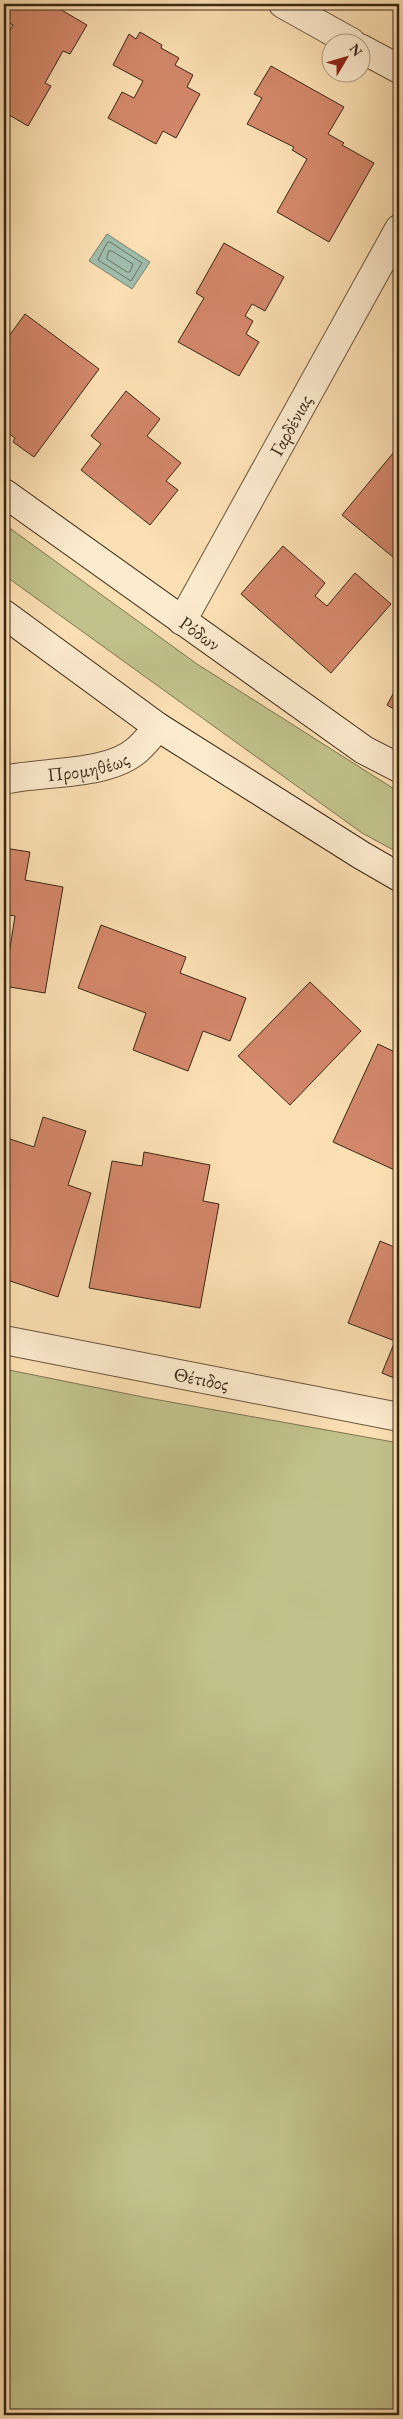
<svg xmlns="http://www.w3.org/2000/svg" width="403" height="2419" viewBox="0 0 403 2419" font-family="'EB Garamond',serif">
<rect width="100%" height="100%" fill="#fce0b3"/>
<filter id="stains"><feTurbulence type="fractalNoise" baseFrequency=".004" numOctaves="4"/><feColorMatrix values="0 0 0 0 .2 0 0 0 0 .09 0 0 0 0 .02 0 0 0 .5 -.17"/></filter>
<radialGradient id="worn" r=".72"><stop offset=".6" stop-color="#630" stop-opacity="0"/><stop offset="1" stop-color="#630" stop-opacity=".3"/></radialGradient>
<!-- green -->
<path fill="#c1c28b" stroke="#7d7450" d="M4 524 197 664 399 792V853L362 833 4 575Z
M4 1369 148 1398 399 1443V2415H4Z"/>
<!-- water -->
<path fill="#9fbdac" stroke="#76816f" d="M107 234 150 262 132 289 89 261Z"/>
<g fill="none" stroke-linecap="round" stroke-linejoin="round">
<!-- shore -->
<path stroke="#6c7260" stroke-width="1" d="M110 242 142 263 131 281 98 260 107 243Z
M109 251H112L133 264 130 272H127L107 259Z"/>
</g>
<!-- building -->
<path fill="#d4886b" stroke="#392714" d="M4 4H60L58 8 87 25 70 54 63 51 45 83 51 86 28 126 4 112V40L13 25 4 20Z
M140 32 162 45 161 48 179 58 175 65 193 75 187 87 200 94 176 138 163 131 156 144 108 118 122 92 134 98 143 81 113 65 129 34 136 39Z
M271 66 344 107 328 134 344 143 342 145 374 163 329 242 277 212 307 159 292 150 294 147 247 124 262 98 254 94Z
M224 243 284 277 265 311 252 304 245 316 253 321 246 334 259 342 239 376 178 342 204 298 196 293Z
M25 314 99 369 34 457 13 442 15 438 4 430V343Z
M126 391 160 419 147 436 181 463 166 481 178 490 150 525 81 470 101 444 91 436Z
M399 446V562L342 515Z
M283 546 325 583 315 596 327 606 355 573 391 604 331 673 241 594Z
M399 683V712L387 705Z
M4 848 30 852 25 880 63 887 45 993 4 986 15 916 4 914Z
M101 925 186 957 180 973 246 998 230 1041 203 1031 188 1071 133 1050 146 1013 78 988Z
M310 982 361 1031 290 1105 238 1056Z
M378 1044 399 1054V1172L333 1142Z
M43 1117 86 1131 68 1185 91 1193 58 1297 4 1279V1137L34 1147Z
M144 1152 210 1165 203 1201 219 1204 200 1308 89 1288 112 1161 142 1166Z
M380 1241 399 1249V1380L382 1373 395 1341 348 1323Z"/>
<g fill="none" stroke-linecap="round" stroke-linejoin="round">
<!-- street casing -->
<g stroke="#6a553c" stroke-width="30">
<g id="street">
<path d="M283 4 351 42"/>
<path d="M360 48 399 69"/>
<path id="s1" d="M182 621 399 229"/>
<path id="s2" d="M4 780C43 771 108 776 137 750 145 743 151 735 158 727"/>
<path id="s3" d="M4 1340 399 1417"/>
</g>
</g>
<!-- secondary casing -->
<g stroke="#392714" stroke-width="30">
<g id="secondary">
<path id="s4" d="M4 493 364 750 399 768"/>
<path d="M4 614 158 727 361 855 399 877"/>
</g>
</g>
<!-- street -->
<use href="#street" stroke="#fdebce" stroke-width="28"/>
<!-- secondary -->
<use href="#secondary" stroke="#fdebce" stroke-width="28"/>
</g>
<g text-anchor="middle" dominant-baseline="central" stroke-width="4" stroke-linejoin="round" paint-order="stroke">
<!-- street labels -->
<g font-size="19" fill="#392714" stroke="#fdebce">
<text stroke="none"><textPath href="#s1" startOffset="224">Γαρδένιας</textPath></text>
<text stroke="none"><textPath href="#s4" startOffset="241">Ρόδων</textPath></text>
<text stroke="none"><textPath href="#s2" startOffset="85">Προμηθέως</textPath></text>
<text stroke="none"><textPath href="#s3" startOffset="201">Θέτιδος</textPath></text>
</g>
</g>
<!-- margin -->
<rect width="403" height="2419" fill="none" stroke="#fce0b3" stroke-width="20"/>
<rect x="5" y="5" width="393" height="2409" fill="none" stroke="#392714" stroke-width="2.5"/>
<rect x="10" y="10" width="383" height="2399" fill="none" stroke="#392714"/>
<!-- north arrow -->
<g transform="translate(346 58) rotate(52)"><circle r="24" fill="#fdebce" stroke="#af9d84"/>
<path d="M0-4L9 19L0 12L-9 19Z" fill="#8f2418"/>
<text y="-8" font-size="14" font-weight="bold" text-anchor="middle" fill="#392714">N</text>
</g>
<rect width="100%" height="100%" filter="url(#stains)"/>
<rect width="100%" height="100%" fill="url(#worn)"/>
</svg>
